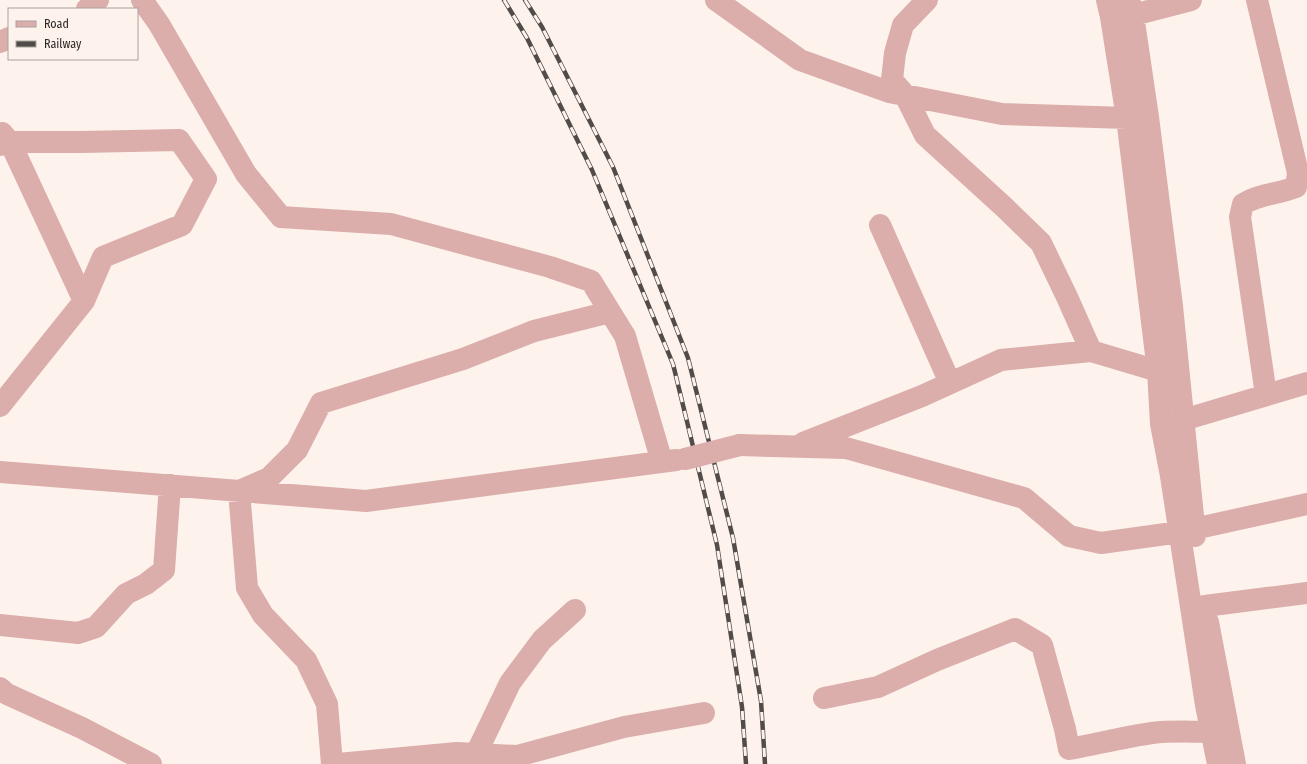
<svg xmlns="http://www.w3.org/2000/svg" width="1307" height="764" viewBox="0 0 1307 764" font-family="'Fira Sans Condensed',sans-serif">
<rect width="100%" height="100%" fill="#fdf3ec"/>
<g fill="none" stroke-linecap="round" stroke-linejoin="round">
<!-- minor -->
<path stroke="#dbadab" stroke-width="22" d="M142 0 159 24 246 174 281 217 391 224 550 267 591 281 625 336 662 462
M716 0 800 60 889 92 1002 114 1127 118
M927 0 903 25 895 53 892 80 905 95 925 135 1004 207 1041 243 1067 297 1091 351
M1107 0 1111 17 1127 118 1158 371 1161 424 1171 476 1206 705 1218 764
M1129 0 1133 15 1148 117 1172 306 1195 536
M1257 0 1298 173 1296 187C1278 194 1259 194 1243 204L1240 217 1266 395
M87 9 98 0
M1118 16 1133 15 1191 0
M0 42 9 38
M2 133 10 142 84 301
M0 145 10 142H81L179 140 206 179 182 225 103 257 84 301 0 406
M880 225 950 383
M1170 422 1183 420 1307 383
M803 443 922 396 1001 360 1091 351 1158 371 1170 369
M740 445 846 448 1024 498 1069 536 1101 543 1180 532 1307 504
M0 472 366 501 676 460
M1192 609 1205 606 1307 593
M1208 622 1235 764
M0 625 78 633 96 627 126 594 146 584 164 570 170 485
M0 688 7 694 82 728 151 764
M824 698 878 687 937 660 1015 629 1042 645 1065 729 1069 749C1097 744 1124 737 1152 733 1176 730 1201 733 1226 731
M476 754 510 683 542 640 575 610
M332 764 327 704 306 660 263 615 247 588 239 491 269 478 297 450 321 403 463 359 534 331 610 312
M338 764 457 753 517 756 624 727 704 713"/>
<!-- rail casing -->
<g stroke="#514c49" stroke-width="4.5">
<path id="rail" d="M504 0 527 38 592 170 673 364 717 545 742 707 746 764
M525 0 542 27 613 167 688 358 733 538 761 701 765 764"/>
</g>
<!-- rail -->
<use href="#rail" stroke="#fdf3ec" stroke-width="3" stroke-dasharray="9" stroke-linecap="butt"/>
<!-- minor-bridge -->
<path stroke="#dbadab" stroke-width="22" d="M685 459 740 445"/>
</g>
<!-- legend -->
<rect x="8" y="8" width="130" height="52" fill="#fdf3ec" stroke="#a9a29d"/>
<rect x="16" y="21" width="20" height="6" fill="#dbadab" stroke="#a9a29d"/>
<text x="44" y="28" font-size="12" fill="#2c2826">Road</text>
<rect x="16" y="41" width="20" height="6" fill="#514c49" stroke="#a9a29d"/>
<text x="44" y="48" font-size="12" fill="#2c2826">Railway</text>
</svg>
